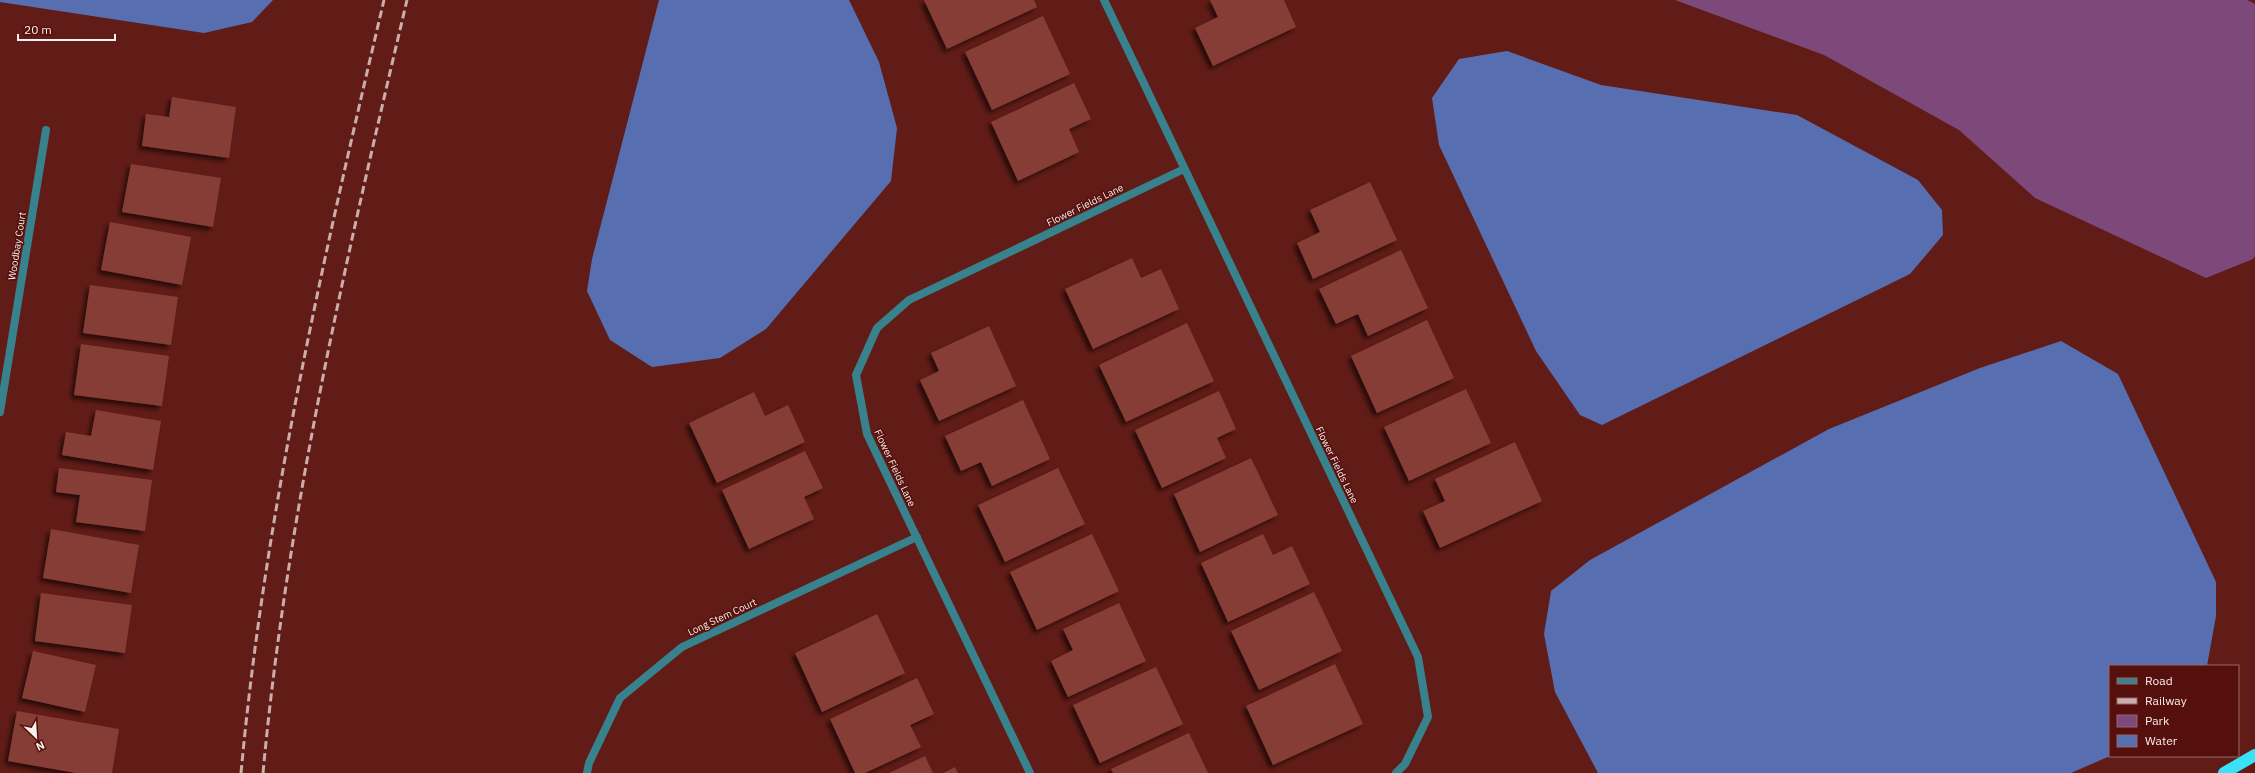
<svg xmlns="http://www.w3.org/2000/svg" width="2255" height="773" viewBox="0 0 2255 773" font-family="'IBM Plex Sans',sans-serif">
<defs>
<filter id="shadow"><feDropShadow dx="-3.5" dy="3.5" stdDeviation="2" flood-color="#0009"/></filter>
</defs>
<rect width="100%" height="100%" fill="#611c17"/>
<!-- green -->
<path fill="#7c497a" d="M1675 0H2247L2255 4V256L2253 259 2206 278 2035 198 1959 130 1824 55Z"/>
<!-- water -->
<path fill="#576fb1" d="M0 0H273L252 22 204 33 0 2Z
M659 0H849L879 62 897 128 891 181 766 329 720 358 652 367 610 340 587 291 592 259Z
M1507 51 1601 85 1797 115 1918 180 1942 210 1943 235 1910 274 1602 425 1580 415 1536 351 1439 145 1432 98 1459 59Z
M2061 341 2118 374 2216 582V616L2207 666H2110V756L2071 773H1598L1555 692 1544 634 1551 591 1590 560 1829 429 1980 368Z"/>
<!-- building -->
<path fill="#863d35" filter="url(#shadow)" d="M924 0H1034L1037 7 947 49Z
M1210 0H1284L1296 27 1213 66 1195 28 1218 17Z
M1043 16 1070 74 992 110 965 52Z
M1074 83 1091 119 1069 129 1079 152 1018 181 991 122Z
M172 97 236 107 229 158 142 146 146 114 169 117Z
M131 164 221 178 213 227 122 212Z
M1370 182 1397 240 1313 279 1297 243 1320 232 1310 210Z
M110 222 191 237 182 285 101 270Z
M1401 250 1428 308 1368 336 1358 314 1336 324 1319 289Z
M1132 258 1141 278 1161 269 1179 309 1093 349 1065 289Z
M90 285 178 297 171 345 83 333Z
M1427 320 1454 378 1377 413 1351 356Z
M1187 323 1214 381 1126 422 1099 365Z
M989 326 1016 386 939 421 920 380 939 371 931 353Z
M81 344 169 356 162 406 74 395Z
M1466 389 1491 443 1409 481 1384 427Z
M1219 391 1236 429 1217 438 1226 458 1162 488 1135 430Z
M754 392 765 416 788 405 805 442 717 483 689 423Z
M1023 400 1050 459 992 486 981 462 961 471 945 436Z
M96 410 161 421 153 470 62 455 66 432 91 436Z
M1515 442 1542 501 1440 548 1423 511 1445 501 1435 479Z
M805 451 823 488 804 497 814 519 749 549 722 490Z
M1251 458 1278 515 1200 552 1174 494Z
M59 468 152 480 145 531 76 522 80 495 56 492Z
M1058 468 1085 524 1005 562 978 505Z
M51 529 139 545 131 593 43 578Z
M1092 534 1119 591 1037 630 1010 572Z
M1263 534 1273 555 1292 546 1310 584 1228 622 1201 563Z
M1314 592 1342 651 1259 690 1231 631Z
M41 593 132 605 125 653 35 641Z
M1119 603 1146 661 1068 697 1051 661 1073 650 1063 629Z
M877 614 905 673 822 712 795 653Z
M33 651 96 665 85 712 22 698Z
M1335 664 1363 724 1273 765 1246 706Z
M1156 667 1183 724 1100 763 1073 705Z
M917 678 934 714 910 725 921 747 865 773H855L830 719Z
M17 711 119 729 112 773H76L8 761Z
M1189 733 1208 773H1113L1111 769Z
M925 756 933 773H889Z
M955 767 958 773H943Z"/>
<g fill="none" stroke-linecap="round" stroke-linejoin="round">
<!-- minor -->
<path stroke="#37828c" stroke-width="8" d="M1104 0 1418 657 1428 717 1405 764 1396 773
M0 412 46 130
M587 773 589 763 620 698 682 647 917 537
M1030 773 867 434 856 375 877 328 909 300 1184 169"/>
<!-- motorway -->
<path stroke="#3ae2f7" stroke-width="12" d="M2224 773 2255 755"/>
<!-- rail -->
<path stroke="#c9aeab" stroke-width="3" stroke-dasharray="8 4" stroke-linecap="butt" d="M241 773C265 512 324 255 384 0
M263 773C287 512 347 255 407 0"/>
</g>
<g text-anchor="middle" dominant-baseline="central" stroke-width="3" stroke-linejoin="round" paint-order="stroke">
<!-- street labels -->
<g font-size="10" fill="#f9f0ee" stroke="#550f0c">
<text transform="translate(1085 205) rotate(-26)">Flower Fields Lane</text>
<text transform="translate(17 246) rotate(-81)">Woodbay Court</text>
<text transform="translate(1337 465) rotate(64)">Flower Fields Lane</text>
<text transform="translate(895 468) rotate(65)">Flower Fields Lane</text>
<text transform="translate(722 617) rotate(-25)">Long Stem Court</text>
</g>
</g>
<!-- legend -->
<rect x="2109" y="665" width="130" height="92" fill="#550f0c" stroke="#976966"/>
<rect x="2117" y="678" width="20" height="6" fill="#37828c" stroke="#976966"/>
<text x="2145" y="685" font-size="12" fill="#f9f0ee">Road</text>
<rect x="2117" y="698" width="20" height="6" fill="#c9aeab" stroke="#976966"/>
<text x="2145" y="705" font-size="12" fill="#f9f0ee">Railway</text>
<rect x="2117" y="715" width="20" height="12" fill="#7c497a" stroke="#976966"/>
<text x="2145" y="725" font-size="12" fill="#f9f0ee">Park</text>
<rect x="2117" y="735" width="20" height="12" fill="#576fb1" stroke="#976966"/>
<text x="2145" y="745" font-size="12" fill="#f9f0ee">Water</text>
<!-- north arrow -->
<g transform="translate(36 737) rotate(155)" stroke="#550f0c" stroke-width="3" paint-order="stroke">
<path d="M0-3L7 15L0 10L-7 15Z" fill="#f9f0ee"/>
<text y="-6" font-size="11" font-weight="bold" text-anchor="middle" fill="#f9f0ee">N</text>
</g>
<!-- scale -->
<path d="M18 34v6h97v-6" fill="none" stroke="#f9f0ee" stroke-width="2"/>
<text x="24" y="34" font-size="12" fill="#f9f0ee" stroke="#550f0c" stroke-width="3" paint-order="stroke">20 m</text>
</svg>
